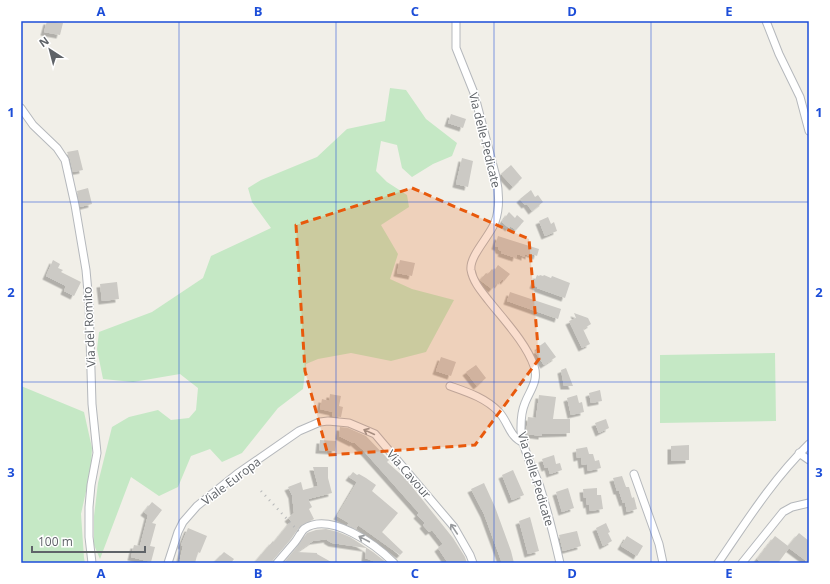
<svg xmlns="http://www.w3.org/2000/svg" width="830" height="584" viewBox="0 0 830 584" font-family="'Open Sans',sans-serif">
<defs>
<filter id="shadow"><feDropShadow dx="-3.5" dy="3.5" stdDeviation="0" flood-color="#0004"/></filter>
</defs>
<rect width="100%" height="100%" fill="#f1efe8"/>
<!-- green -->
<path fill="#c5e8c5" d="M390 88 406 90 426 119 457 143 452 156 433 164 412 177 402 168 397 145 381 141 376 171 387 182 407 195 409 207 381 225 398 254 390 279 412 289 454 300 426 352 391 361 351 353 318 359 306 364 303 389 278 408 242 453 222 462 210 449 191 456 178 487 159 496 131 477 100 559 94 545V516L98 483 112 427 129 417 158 410 171 420 189 418 196 410 198 388 180 374 133 382 103 379 97 349 99 332 152 312 203 278 211 256 271 228 252 202 248 188 261 180 317 157 347 129 385 121Z
M775 353 776 421 660 423V355Z
M21 386 84 412 92 448 91 469 81 514 84 558 85 563H21Z"/>
<!-- building -->
<path fill="#cccac5" filter="url(#shadow)" d="M47 21 63 23 60 35 44 32Z
M451 114 466 119 463 128 448 123Z
M78 150 83 170 73 172 70 159 67 152Z
M462 158 473 161 468 187 456 184Z
M511 165 522 178 513 187 501 174Z
M88 188 92 204 80 207 77 191Z
M531 190 535 197 538 195 543 202 532 211 527 204 525 205 520 199Z
M509 212 515 218 517 215 524 221 516 230 510 226 509 228 502 222Z
M548 217 551 224 554 222 557 231 545 236 539 221Z
M498 236 539 249 537 256 529 253V256L525 254V257L517 254 516 258 501 253 502 251 499 250 498 247 495 246Z
M53 260 60 264 58 268 63 270 61 272 81 282 74 296 64 291 66 286 46 276Z
M400 260 415 263 412 276 397 273Z
M498 265 510 274 504 281 502 279 498 285 497 283 492 289 480 280 486 273 488 274 492 269 494 271Z
M537 275 539 276 540 275 543 276 544 275 551 278 552 276 570 283 565 298 537 288 538 287 533 285Z
M117 282 119 299 102 301 100 284Z
M510 292 561 309 558 319 507 301Z
M574 313 588 318 591 324 583 329 590 344 582 348 569 321 576 318Z
M545 342 556 357 544 365 535 352 539 349 538 347Z
M441 357 456 362 451 376 436 371Z
M476 365 486 378 477 386 466 372Z
M566 368 573 386H564L561 370Z
M600 390 602 401 591 403 589 393Z
M330 394 341 396 339 406 343 407 341 417 332 416 333 412 320 409 322 399 329 401Z
M539 395 556 397 553 419H570V433L542 434V436L526 434 528 417 536 418Z
M577 395 579 403 582 402 584 412 571 415 567 398Z
M606 419 609 428 599 433 595 423Z
M340 427 348 428 366 436 389 460 387 462 405 478 453 538 465 557 467 563H448L438 548 443 544 432 530 429 532 423 525 425 523 417 515 419 513 363 450 354 442 353 443 339 436Z
M320 440 336 441 335 451 319 450Z
M689 445V460L671 461V446Z
M587 447 589 454H593L595 461 599 460 601 468 588 471 587 464 582 465 581 457 577 458 576 449Z
M554 455 556 464 560 463 562 470 550 474 548 467 545 468 542 459Z
M313 467H328V478L332 493 308 499 312 507 309 509 314 519 300 526 291 539 273 560 272 563H254L273 541 274 542 291 521 288 518 294 513 292 495 288 487 301 482 303 490 318 486Z
M513 470 524 495 512 500 502 475Z
M353 472 357 475 359 474 366 478 376 485 372 491 398 513 382 532 403 552 400 555 358 525 356 529 347 525 349 523 337 516 357 482 349 477Z
M622 476 626 487H629L632 498 634 497 637 509 627 512 625 502 623 503 619 491H617L613 478Z
M484 483 495 507 511 551 514 563H502L484 514 471 489Z
M568 488 574 508 562 512 556 492Z
M597 488V495H601L603 509 590 511 589 504 587 505 586 498H584L583 489Z
M152 502 162 510 152 523 156 524 150 546 155 547 151 562 131 557 134 545 140 546 148 515 144 512Z
M530 517 539 551 528 554 519 521Z
M606 523 610 532 608 533 612 541 603 546 596 528Z
M188 528 207 536 200 553 198 552 195 563H179L183 546 181 545Z
M326 529 338 532 350 537 373 552 387 563H373V561L365 558 366 548 332 543 327 540 328 539 313 541 297 552 317 553V554L333 563H284L299 545 307 533 316 530Z
M577 531 581 546 563 551 559 535Z
M799 533 809 541V563L789 548 778 563H761L757 559 775 536 788 546Z
M627 536 643 546 637 556 621 546Z
M224 552 234 559 231 563H213Z"/>
<g fill="none" stroke-linecap="round" stroke-linejoin="round">
<!-- street casing -->
<g stroke="#b5b8bc" stroke-width="9">
<path id="street" d="M456 21V48L474 93 496 177C499 191 500 208 495 222 490 236 469 256 471 270 473 282 482 292 489 301 504 320 526 343 534 366 539 381 530 390 525 403 522 410 521 419 521 427 520 444 534 470 540 487 548 512 554 537 560 563
M766 21 779 54 800 97 809 131
M21 108 33 125 57 148 65 160 75 205 86 270 89 303 92 404 97 453 91 485 89 507V537L92 563
M450 386C467 392 486 398 499 412 509 423 509 437 524 443
M799 453 809 460
M634 474 659 544 663 563
M168 563 178 532 183 522 197 506 237 474 299 431 320 422 328 421 349 423 375 434 454 527 470 555 473 563
M277 563C283 556 289 549 295 542 298 538 301 532 304 529 330 511 376 545 394 563
M718 563C746 522 773 479 809 444
M742 563 783 512 792 507 809 503"/>
</g>
<!-- street -->
<use href="#street" stroke="#fff" stroke-width="7"/>
<!-- rail -->
<path stroke="#b6b7b8" stroke-width="2.5" stroke-dasharray="1 5" stroke-linecap="butt" d="M261 491 299 532"/>
</g>
<!-- one-way arrows -->
<defs><path id="oneway-shaft" d="M-6 0H5M1.5-3L5.5 0L1.5 3" fill="none" stroke-width="1.6" stroke-linecap="round" stroke-linejoin="round"/></defs>
<g stroke="#979a9d">
<use href="#oneway-shaft" transform="translate(369 432) rotate(-155)"/>
<use href="#oneway-shaft" transform="translate(454 529) rotate(-124)"/>
<use href="#oneway-shaft" transform="translate(364 539) rotate(-152)"/>
</g>
<!-- marked area -->
<path fill="#e8590c" fill-opacity="0.2" stroke="#e8590c" stroke-width="3" stroke-dasharray="8 5" stroke-linejoin="round" d="M412 188 529 239 539 359 475 445 328 455 305 371 296 225Z"/>
<!-- grid -->
<path fill="none" stroke="#1d4ed8" stroke-width="1" stroke-opacity="0.55" d="M179 21V563M336 21V563M494 21V563M651 21V563M21 202H809M21 382H809"/>
<g text-anchor="middle" dominant-baseline="central" stroke-width="3" stroke-linejoin="round" paint-order="stroke">
<!-- street labels -->
<g font-size="12" fill="#5f6368" stroke="#fff">
<text transform="translate(485 140) rotate(76)">Via delle Pedicate</text>
<text transform="translate(89 327) rotate(-93)">Via del Romito</text>
<text transform="translate(409 474) rotate(49)">Via Cavour</text>
<text transform="translate(536 479) rotate(73)">Via delle Pedicate</text>
<text transform="translate(231 481) rotate(-37)">Viale Europa</text>
</g>
</g>
<!-- border -->
<rect width="830" height="584" fill="none" stroke="#ffffff" stroke-width="44"/>
<!-- north arrow -->
<g transform="translate(50 50) rotate(324)" stroke="#ffffff" stroke-width="3" paint-order="stroke">
<path d="M0-3L7 15L0 10L-7 15Z" fill="#5f6368"/>
<text y="-6" font-size="11" font-weight="bold" text-anchor="middle" fill="#5f6368">N</text>
</g>
<!-- scale -->
<path d="M32 546v6h113v-6" fill="none" stroke="#5f6368" stroke-width="2"/>
<text x="38" y="546" font-size="12" fill="#5f6368" stroke="#ffffff" stroke-width="3" paint-order="stroke">100 m</text>
<rect x="22" y="22" width="786" height="540" fill="none" stroke="#1d4ed8" stroke-width="1.5"/>
<g font-size="13" text-anchor="middle" font-weight="bold" fill="#1d4ed8">
<text x="101" y="16">A</text>
<text x="258" y="16">B</text>
<text x="415" y="16">C</text>
<text x="572" y="16">D</text>
<text x="729" y="16">E</text>
<text x="11" y="117">1</text>
<text x="819" y="117">1</text>
<text x="11" y="297">2</text>
<text x="819" y="297">2</text>
<text x="11" y="477">3</text>
<text x="819" y="477">3</text>
<text x="101" y="578">A</text>
<text x="258" y="578">B</text>
<text x="415" y="578">C</text>
<text x="572" y="578">D</text>
<text x="729" y="578">E</text>
</g>
</svg>
